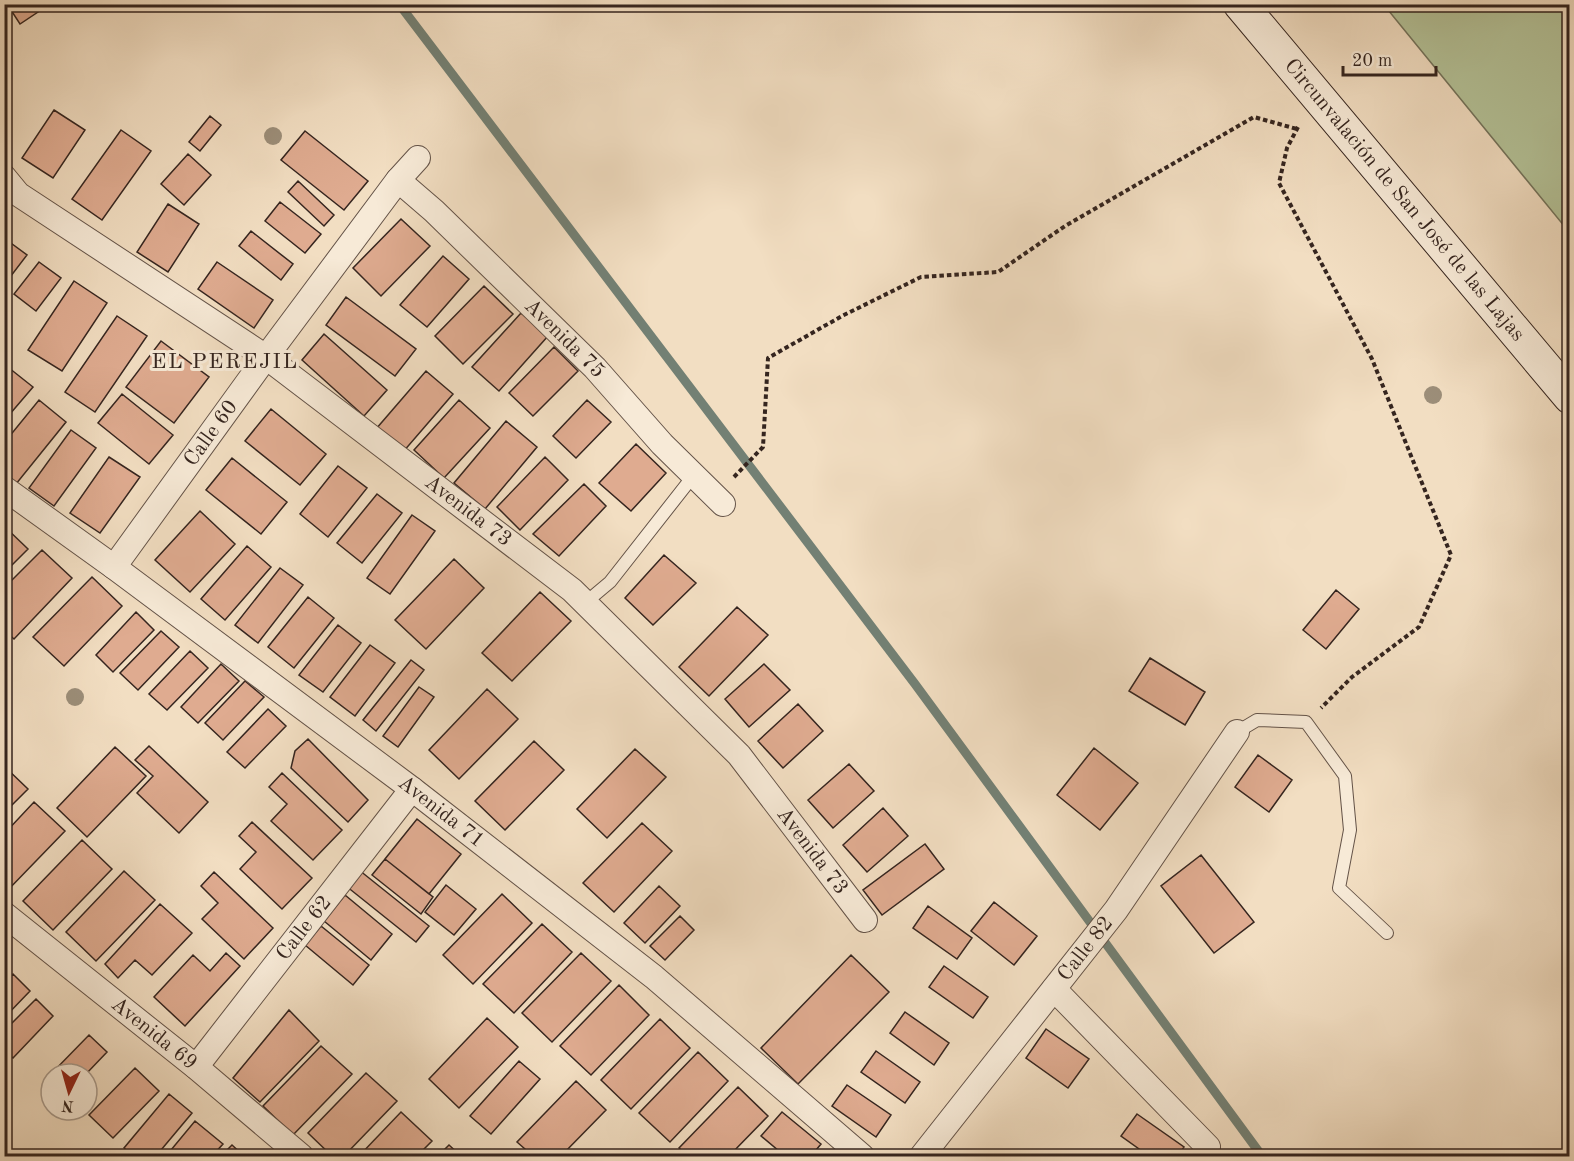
<svg xmlns="http://www.w3.org/2000/svg" width="1574" height="1161" viewBox="0 0 1574 1161" font-family="'Old Standard TT',serif">
<rect width="100%" height="100%" fill="#f2dec2"/>
<filter id="stains"><feTurbulence type="fractalNoise" baseFrequency=".00333" numOctaves="4"/><feColorMatrix values="0 0 0 0 .2 0 0 0 0 .09 0 0 0 0 .02 0 0 0 .5 -.17"/></filter>
<radialGradient id="worn" r=".72"><stop offset=".6" stop-color="#630" stop-opacity="0"/><stop offset="1" stop-color="#630" stop-opacity=".3"/></radialGradient>
<!-- green -->
<path fill="#b4c298" stroke="#74745c" stroke-width="1.5" d="M1384 5H1569V232Z"/>
<g fill="none" stroke-linecap="round" stroke-linejoin="round">
<!-- stream -->
<path stroke="#738074" stroke-width="9" d="M399 4 915 684 1262 1156"/>
</g>
<!-- building -->
<path fill="#dfab90" stroke="#35251f" stroke-width="1.5" d="M7 4H50L20 24Z
M54 110 85 130 53 178 22 158Z
M210 116 221 125 200 151 189 142Z
M121 130 151 151 102 220 72 199Z
M305 131 368 181 344 210 281 160Z
M188 154 211 175 184 205 161 184Z
M298 181 334 215 324 226 288 192Z
M280 202 321 234 305 253 265 221Z
M168 204 199 224 168 272 137 252Z
M401 219 430 246 381 296 353 268Z
M251 231 293 264 281 280 239 246Z
M4 238 27 255 4 285Z
M443 256 469 279 427 327 400 305Z
M39 262 61 278 36 311 14 294Z
M217 262 273 300 254 328 198 289Z
M74 281 107 303 62 371 28 350Z
M484 286 513 314 463 364 435 336Z
M346 297 416 349 395 376 326 325Z
M521 313 548 336 499 391 472 367Z
M117 316 147 336 95 412 65 392Z
M324 334 387 390 364 416 302 360Z
M161 341 209 377 174 423 126 387Z
M554 347 578 371 533 416 509 393Z
M4 364 33 387 4 421Z
M426 371 453 394 403 452 376 429Z
M122 394 173 435 149 464 98 423Z
M39 400 66 422 16 484 4 475V443Z
M459 400 490 428 444 478 414 450Z
M587 400 611 422 576 458 553 436Z
M271 409 326 454 300 485 245 441Z
M506 421 537 447 485 509 454 483Z
M71 430 96 448 54 506 29 488Z
M636 444 666 473 631 511 599 483Z
M109 457 140 477 100 533 70 513Z
M545 457 568 480 520 530 497 507Z
M232 458 287 502 261 534 206 490Z
M338 466 367 488 328 537 300 514Z
M584 484 606 506 559 556 533 534Z
M377 494 402 513 362 563 337 543Z
M200 511 235 544 190 592 155 560Z
M412 515 435 531 390 594 367 578Z
M4 526 28 549 4 573Z
M247 546 271 567 225 620 201 599Z
M42 550 72 578 14 639 4 630V588Z
M664 555 696 583 653 625 625 598Z
M454 559 484 588 426 649 395 620Z
M280 568 303 585 258 643 235 625Z
M92 577 122 606 64 666 33 637Z
M1336 590 1359 609 1326 649 1303 630Z
M540 592 571 621 512 681 482 653Z
M308 597 334 618 294 668 268 647Z
M737 607 768 635 709 696 679 667Z
M136 612 154 630 113 672 96 655Z
M338 625 361 643 323 692 299 675Z
M161 631 179 647 138 690 120 673Z
M370 645 395 663 355 716 330 697Z
M190 651 208 668 167 710 149 694Z
M1150 658 1205 692 1185 725 1129 691Z
M411 660 424 670 376 731 363 720Z
M221 664 239 681 198 723 181 707Z
M764 664 790 690 749 727 725 699Z
M245 681 264 697 223 740 205 723Z
M419 687 434 697 398 747 383 736Z
M487 689 518 719 459 779 429 750Z
M798 704 823 731 783 768 758 741Z
M268 709 286 726 245 768 227 752Z
M308 739 368 800 348 822 291 768 295 751Z
M534 741 564 770 505 830 475 801Z
M149 746 208 802 179 833 137 793 153 776 135 760Z
M115 747 146 776 87 837 57 808Z
M1094 748 1138 783 1100 830 1057 795Z
M635 749 666 777 607 838 577 809Z
M1258 755 1292 780 1269 812 1235 787Z
M849 764 874 791 833 828 808 800Z
M4 766 28 789 4 813Z
M282 773 342 830 313 860 271 821 287 804 269 787Z
M34 802 65 831 6 892 4 890V834Z
M883 808 908 836 867 872 843 845Z
M417 819 461 854 429 894 385 859Z
M252 822 312 878 282 909 240 869 256 852 239 836Z
M642 823 672 851 614 912 583 883Z
M82 840 112 869 53 930 23 901Z
M925 844 944 869 882 915 863 890Z
M1201 855 1254 922 1214 953 1161 886Z
M385 859 433 897 421 914 372 875Z
M359 870 429 926 416 942 346 886Z
M124 871 155 900 96 961 66 932Z
M214 872 273 928 244 959 202 919 218 903 201 886Z
M446 885 476 909 454 935 425 912Z
M659 886 680 906 645 943 624 923Z
M502 894 532 923 473 984 443 955Z
M345 895 392 934 371 960 324 921Z
M994 902 1037 936 1014 965 971 931Z
M160 904 192 933 152 975 135 960 118 978 105 964Z
M928 906 972 938 957 959 913 928Z
M680 916 694 930 665 960 650 946Z
M542 924 572 952 514 1013 483 984Z
M321 926 369 965 353 985 305 945Z
M226 953 240 966 185 1026 154 997 193 955 210 971Z
M581 953 611 981 552 1042 522 1013Z
M851 955 889 992 798 1084 761 1048Z
M944 966 988 997 973 1018 929 987Z
M13 974 30 991 4 1018V983Z
M619 985 649 1015 591 1075 560 1046Z
M36 999 53 1016 13 1058 4 1051V1031Z
M289 1010 319 1041 260 1102 233 1078Z
M905 1012 949 1043 934 1065 890 1033Z
M487 1018 518 1047 459 1108 429 1079Z
M660 1019 690 1048 631 1109 601 1080Z
M1046 1029 1089 1059 1068 1088 1026 1058Z
M89 1035 107 1052 86 1074H51Z
M321 1046 352 1074 293 1135 263 1106Z
M876 1051 920 1082 905 1103 861 1072Z
M698 1052 728 1081 670 1142 639 1113Z
M519 1061 540 1079 491 1134 470 1116Z
M135 1068 159 1091 113 1138 89 1115Z
M366 1073 397 1101 344 1156H332L308 1133Z
M576 1081 606 1110 561 1156H533L517 1142Z
M847 1085 891 1115 876 1137 832 1106Z
M738 1087 768 1116 729 1156H688L679 1148Z
M169 1094 192 1113 156 1156H134L124 1148Z
M401 1112 432 1141 417 1156H359Z
M782 1112 821 1144 811 1156H785L761 1136Z
M1137 1114 1184 1147 1178 1156H1149L1121 1136Z
M195 1121 223 1144 212 1156H166Z
M232 1145 244 1156H221Z
M449 1145 461 1156H438Z"/>
<g fill="none" stroke-linecap="round" stroke-linejoin="round">
<!-- lane casing -->
<g stroke="#645348" stroke-width="14">
<path id="lane" d="M585 603 610 582 694 475
M1237 732 1257 720 1306 722 1345 776 1350 830 1339 888 1387 933"/>
</g>
<!-- street casing -->
<g stroke="#645348" stroke-width="26">
<g id="street">
<path id="s1" d="M4 177 18 194 266 357 572 590 739 755 865 920"/>
<path id="s2" d="M398 180 434 211 595 368 662 444 723 504"/>
<path id="s3" d="M4 488 114 567 412 789 654 977 862 1156"/>
<path id="s4" d="M114 567 266 357 398 180 418 158"/>
<path id="s5" d="M4 914 196 1067 301 1156"/>
<path d="M1054 989 1208 1147"/>
<path id="s6" d="M196 1067 412 789"/>
<path id="s7" d="M922 1156 1116 910 1237 732"/>
</g>
</g>
<!-- secondary casing -->
<g stroke="#35251f" stroke-width="35">
<g id="secondary">
<path id="s8" d="M1240 4 1570 397"/>
</g>
</g>
<!-- path -->
<path stroke="#35251f" stroke-width="4" stroke-dasharray="4.5 3" stroke-linecap="butt" d="M1298 127 1287 148 1279 183 1372 359 1451 555 1419 627 1352 677 1321 708
M734 477 763 447 768 358 842 316 921 277 998 272 1065 226 1254 117 1297 129"/>
<!-- lane -->
<use href="#lane" stroke="#f7ead7" stroke-width="12"/>
<!-- street -->
<use href="#street" stroke="#f7ead7" stroke-width="24"/>
<!-- secondary -->
<use href="#secondary" stroke="#f7ead7" stroke-width="33"/>
</g>
<!-- trees -->
<g fill="#9c8e79">
<circle cx="273" cy="136" r="9"/>
<circle cx="1433" cy="395" r="9"/>
<circle cx="75" cy="697" r="9"/>
</g>
<g text-anchor="middle" dominant-baseline="central" stroke-width="6" stroke-linejoin="round" paint-order="stroke">
<!-- street labels -->
<g font-size="21" fill="#35251f" stroke="#f7ead7">
<text stroke="none"><textPath href="#s8" startOffset="256">Circunvalación de San José de las Lajas</textPath></text>
<text stroke="none"><textPath href="#s2" startOffset="230">Avenida 75</textPath></text>
<text stroke="none"><textPath href="#s4" startOffset="165">Calle 60</textPath></text>
<text stroke="none"><textPath href="#s1" startOffset="573">Avenida 73</textPath></text>
<text stroke="none"><textPath href="#s3" startOffset="544">Avenida 71</textPath></text>
<text stroke="none"><textPath href="#s1" startOffset="1059">Avenida 73</textPath></text>
<text stroke="none"><textPath href="#s6" startOffset="176">Calle 62</textPath></text>
<text stroke="none"><textPath href="#s7" startOffset="264">Calle 82</textPath></text>
<text stroke="none"><textPath href="#s5" startOffset="192">Avenida 69</textPath></text>
</g>
<!-- neighbourhood labels -->
<g font-size="22" letter-spacing="1.5" fill="#35251f" stroke="#f7ead7">
<text x="225" y="362">EL PEREJIL</text>
</g>
</g>
<!-- margin -->
<rect width="1574" height="1161" fill="none" stroke="#f2dec2" stroke-width="24"/>
<rect x="6" y="6" width="1562" height="1149" fill="none" stroke="#35251f" stroke-width="3"/>
<rect x="12" y="12" width="1550" height="1137" fill="none" stroke="#35251f" stroke-width="1.5"/>
<!-- north arrow -->
<g transform="translate(69 1092) rotate(185)"><circle r="28" fill="#f7ead7" stroke="#a99b8d" stroke-width="1.5"/>
<path d="M0-4.5L10 22L0 15L-10 22Z" fill="#8f2418"/>
<text y="-9" font-size="16" font-weight="bold" text-anchor="middle" fill="#35251f">N</text>
</g>
<!-- scale -->
<path d="M1343 66v9h93v-9" fill="none" stroke="#35251f" stroke-width="3"/>
<text x="1352" y="66" font-size="18" fill="#35251f" stroke="#f7ead7" stroke-width="4.5" paint-order="stroke">20 m</text>
<rect width="100%" height="100%" filter="url(#stains)"/>
<rect width="100%" height="100%" fill="url(#worn)"/>
</svg>
